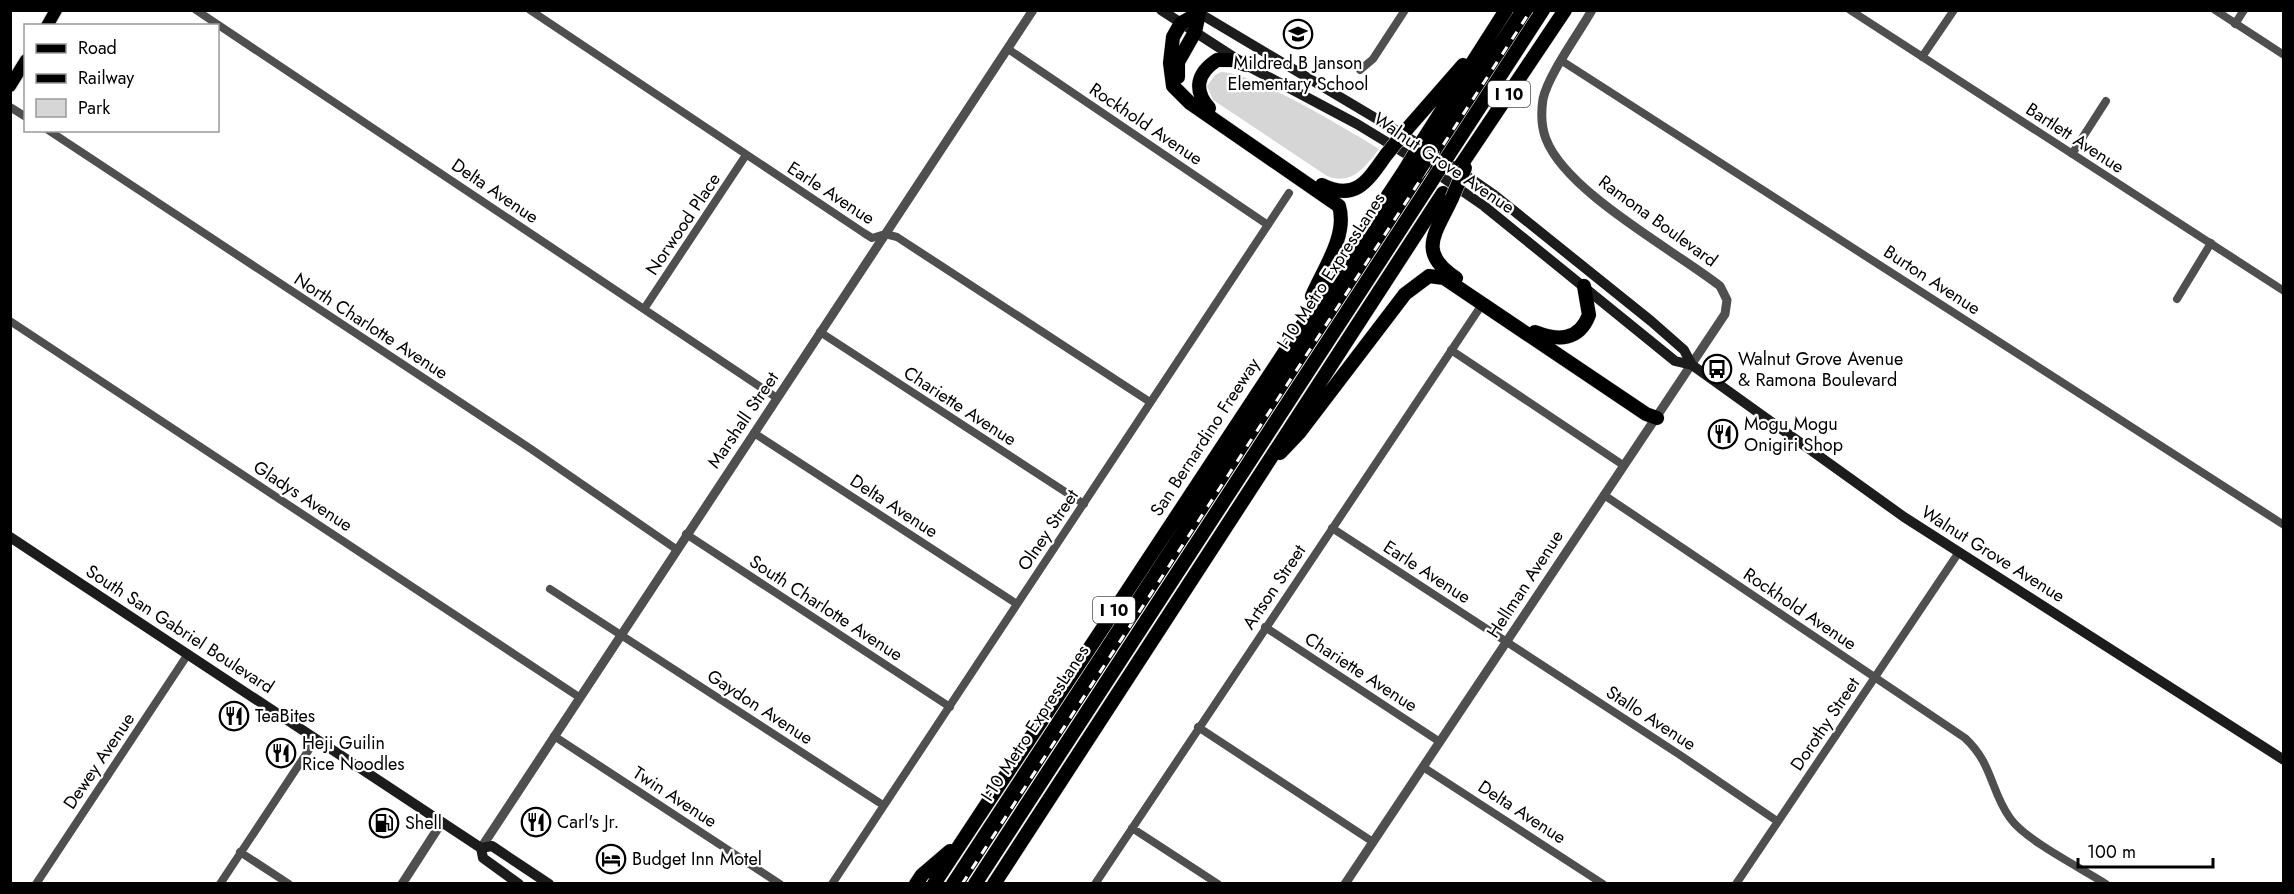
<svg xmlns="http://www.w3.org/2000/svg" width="2294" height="894" viewBox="0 0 2294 894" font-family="Jost,sans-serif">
<rect width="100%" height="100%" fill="#fff"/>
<!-- green -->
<path fill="#d6d6d6" d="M1221 72C1252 72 1350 131 1379 149 1365 167 1352 186 1327 176L1213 100 1207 86 1215 75Z"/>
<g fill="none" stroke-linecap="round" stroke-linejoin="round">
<!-- primary casing -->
<g stroke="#dbdbdb" stroke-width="14">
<path id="primary" d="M47 26 56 10
M10 86 26 60"/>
</g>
<!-- motorway casing -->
<g stroke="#dbdbdb" stroke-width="15">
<path id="motorway" d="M1199 13 1181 23 1173 37 1170 63 1173 86 1190 103 1339 206C1348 235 1323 270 1312 296
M1178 77V62L1195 32 1199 13
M1209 108C1193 90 1197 73 1217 60H1232L1246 65
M1407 129 1463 65
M1423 140 1506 10
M1434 147 1523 10
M1448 156 1543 10
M1461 165 1565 10
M1322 185C1356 202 1368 180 1386 155
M1452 198C1436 233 1416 252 1456 278
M1535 332C1558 341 1579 341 1589 315L1584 286
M1280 453 1299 433 1405 294 1429 276 1444 278 1646 414 1657 418
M916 884 922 875 950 851
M934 884 1406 168
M953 884 1416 175
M975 884 1430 184
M994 884 1443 193"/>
</g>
<!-- minor -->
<path stroke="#4f4f4f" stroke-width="8" d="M196 10 777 398
M530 10 864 233 872 238 885 234 897 237 1150 402
M1850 10 2284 291
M2215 10 2284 55
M2235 24 2244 10
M1008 49 1268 225
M1922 57 1954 10
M1562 61 2284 525
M1360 70 1373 59 1405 10
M10 107 26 117
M48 130 531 449 676 549
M2072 154 2106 101
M2177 299 2211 243
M644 309 746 155
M10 321 579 697
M820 332 1084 504
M1451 350 1623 465
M754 433 1017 604
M1604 495 1965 738C1993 764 1990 790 2010 818 2025 840 2081 868 2106 884
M1332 528 1680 755 1777 821
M686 534 950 707
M550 589 883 805
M1265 627 1440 742
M1198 727 1373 842
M554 736 780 884
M1423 767 1603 884
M1132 828 1218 884
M240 852 289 884
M36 884 188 654
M220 884 316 739
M832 884 1289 193
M1095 884 1479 309
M1736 884 1959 552"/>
<!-- tertiary -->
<path stroke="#4f4f4f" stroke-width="9" d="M481 848 1033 10
M402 884 442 822
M1345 884 1725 314 1727 300 1720 286C1674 250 1566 192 1546 139 1541 126 1541 112 1543 99 1548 75 1579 33 1592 10"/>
<!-- secondary -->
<path stroke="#1c1c1c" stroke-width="10" d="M1161 10 1246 65 1357 124 1426 166 1484 206 1675 361 1692 365 1904 517 2284 760
M1194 10 1434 153 1493 194 1651 321 1684 350 1692 365
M10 537 481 848 492 846 549 884
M481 848 483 858 519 884"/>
<!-- primary -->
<use href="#primary" stroke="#000" stroke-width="12"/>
<!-- motorway -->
<use href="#motorway" stroke="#000" stroke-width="14"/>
<!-- rail casing -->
<g stroke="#000" stroke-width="5">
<path id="rail" d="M962 884 1531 10"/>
</g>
<!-- rail -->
<use href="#rail" stroke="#fff" stroke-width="3" stroke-dasharray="9" stroke-linecap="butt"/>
<!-- motorway-bridge casing -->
<g stroke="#dbdbdb" stroke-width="15" stroke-linecap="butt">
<path id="motorway-bridge" d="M1386 155 1407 129
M1406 168 1423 140
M1416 175 1434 147
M1430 184 1448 156
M1452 198 1465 168"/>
</g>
<!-- motorway-bridge -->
<use href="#motorway-bridge" stroke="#000" stroke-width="14"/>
</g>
<!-- icons -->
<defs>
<g id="school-ring" transform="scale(1.5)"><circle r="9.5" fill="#fff" stroke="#000" stroke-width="1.5"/><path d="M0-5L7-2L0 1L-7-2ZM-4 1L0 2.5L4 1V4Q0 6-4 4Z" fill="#000"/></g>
<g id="bus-ring" transform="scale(1.5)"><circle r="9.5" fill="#fff" stroke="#000" stroke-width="1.5"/><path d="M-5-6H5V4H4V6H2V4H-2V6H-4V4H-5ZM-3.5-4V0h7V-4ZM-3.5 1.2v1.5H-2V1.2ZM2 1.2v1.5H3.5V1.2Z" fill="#000"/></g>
<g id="restaurant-ring" transform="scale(1.5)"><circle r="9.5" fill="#fff" stroke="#000" stroke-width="1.5"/><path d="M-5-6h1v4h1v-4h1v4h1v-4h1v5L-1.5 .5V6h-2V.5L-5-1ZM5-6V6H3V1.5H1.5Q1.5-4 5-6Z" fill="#000"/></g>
<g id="fuel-ring" transform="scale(1.5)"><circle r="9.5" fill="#fff" stroke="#000" stroke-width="1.5"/><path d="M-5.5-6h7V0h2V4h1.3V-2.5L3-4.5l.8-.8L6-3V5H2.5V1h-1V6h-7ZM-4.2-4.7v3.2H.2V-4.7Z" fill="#000"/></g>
<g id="hotel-ring" transform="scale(1.5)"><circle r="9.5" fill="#fff" stroke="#000" stroke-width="1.5"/><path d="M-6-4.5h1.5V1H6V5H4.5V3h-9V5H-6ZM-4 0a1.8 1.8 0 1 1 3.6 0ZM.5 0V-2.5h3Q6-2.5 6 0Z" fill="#000"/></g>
</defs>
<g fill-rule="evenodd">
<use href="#school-ring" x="1298" y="34"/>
<use href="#bus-ring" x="1717" y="369"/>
<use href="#restaurant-ring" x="1723" y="434"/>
<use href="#restaurant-ring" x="234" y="716"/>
<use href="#restaurant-ring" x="281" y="753"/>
<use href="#restaurant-ring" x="536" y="822"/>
<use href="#fuel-ring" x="384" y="823"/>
<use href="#hotel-ring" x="611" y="859"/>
</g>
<g text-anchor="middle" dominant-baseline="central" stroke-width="4.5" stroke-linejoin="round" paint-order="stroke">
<!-- shield labels -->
<g fill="#fff" stroke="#4c4c4c" stroke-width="1.5">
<rect x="1488" y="81" width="42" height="26" rx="4.5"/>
<rect x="1093" y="597" width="42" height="26" rx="4.5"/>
</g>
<g font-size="16" font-weight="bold" fill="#000">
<text x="1509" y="94">I 10</text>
<text x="1114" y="610">I 10</text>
</g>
<!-- poi labels -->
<g font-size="18" fill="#000" stroke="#fff" text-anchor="start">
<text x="1298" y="63" text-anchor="middle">Mildred B Janson<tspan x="1298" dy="21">Elementary School</tspan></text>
<text x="1738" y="359">Walnut Grove Avenue<tspan x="1738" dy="21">&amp; Ramona Boulevard</tspan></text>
<text x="1744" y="424">Mogu Mogu<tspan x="1744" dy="21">Onigiri Shop</tspan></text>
<text x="255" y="716">TeaBites</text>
<text x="302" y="743">Heji Guilin<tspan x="302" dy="21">Rice Noodles</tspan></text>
<text x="557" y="822">Carl's Jr.</text>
<text x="405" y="823">Shell</text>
<text x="632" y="859">Budget Inn Motel</text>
</g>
<!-- street labels -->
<g font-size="18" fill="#000" stroke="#fff">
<text transform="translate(1146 124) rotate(34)">Rockhold Avenue</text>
<text transform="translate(2075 138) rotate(33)">Bartlett Avenue</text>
<text transform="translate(1444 163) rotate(34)">Walnut Grove Avenue</text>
<text transform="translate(495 191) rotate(34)">Delta Avenue</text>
<text transform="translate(831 193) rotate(33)">Earle Avenue</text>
<text transform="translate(1658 221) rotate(36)">Ramona Boulevard</text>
<text transform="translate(683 224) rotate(-56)">Norwood Place</text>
<text transform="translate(1331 271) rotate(-57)">I-10 Metro ExpressLanes</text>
<text transform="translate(1932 280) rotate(33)">Burton Avenue</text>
<text transform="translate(371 326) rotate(33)">North Charlotte Avenue</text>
<text transform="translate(960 406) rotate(33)">Chariette Avenue</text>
<text transform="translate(743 420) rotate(-56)">Marshall Street</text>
<text transform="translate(1205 437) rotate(-57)">San Bernardino Freeway</text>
<text transform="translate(303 496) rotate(33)">Gladys Avenue</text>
<text transform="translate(894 506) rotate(33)">Delta Avenue</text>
<text transform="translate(1048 530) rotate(-56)">Olney Street</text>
<text transform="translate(1993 554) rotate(32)">Walnut Grove Avenue</text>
<text transform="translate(1427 572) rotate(33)">Earle Avenue</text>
<text transform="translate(1525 584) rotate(-57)">Hellman Avenue</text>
<text transform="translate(1274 587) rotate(-56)">Artson Street</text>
<text transform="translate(826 608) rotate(33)">South Charlotte Avenue</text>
<text transform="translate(1800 609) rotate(34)">Rockhold Avenue</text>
<text transform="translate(180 629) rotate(33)">South San Gabriel Boulevard</text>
<text transform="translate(1361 672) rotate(33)">Chariette Avenue</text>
<text transform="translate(760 707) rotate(33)">Gaydon Avenue</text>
<text transform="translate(1651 718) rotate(33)">Stallo Avenue</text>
<text transform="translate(1035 723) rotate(-57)">I-10 Metro ExpressLanes</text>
<text transform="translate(1825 724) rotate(-56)">Dorothy Street</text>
<text transform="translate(99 761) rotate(-56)">Dewey Avenue</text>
<text transform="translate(675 797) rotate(33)">Twin Avenue</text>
<text transform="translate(1522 812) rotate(33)">Delta Avenue</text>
</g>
</g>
<!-- border -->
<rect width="2294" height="894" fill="none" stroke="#000000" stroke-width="24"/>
<!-- legend -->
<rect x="24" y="24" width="195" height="108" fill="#ffffff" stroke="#999999" stroke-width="1.5"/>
<rect x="36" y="44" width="30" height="9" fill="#000000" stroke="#999999" stroke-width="1.5"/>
<text x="78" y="54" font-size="18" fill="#000000">Road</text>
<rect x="36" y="74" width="30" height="9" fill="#000000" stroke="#999999" stroke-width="1.5"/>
<text x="78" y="84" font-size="18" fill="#000000">Railway</text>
<rect x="36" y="99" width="30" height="18" fill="#d6d6d6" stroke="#999999" stroke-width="1.5"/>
<text x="78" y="114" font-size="18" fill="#000000">Park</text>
<!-- scale -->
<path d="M2078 858v9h135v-9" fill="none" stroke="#000000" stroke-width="3"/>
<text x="2087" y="858" font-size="18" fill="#000000" stroke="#ffffff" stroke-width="4.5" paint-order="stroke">100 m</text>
</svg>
